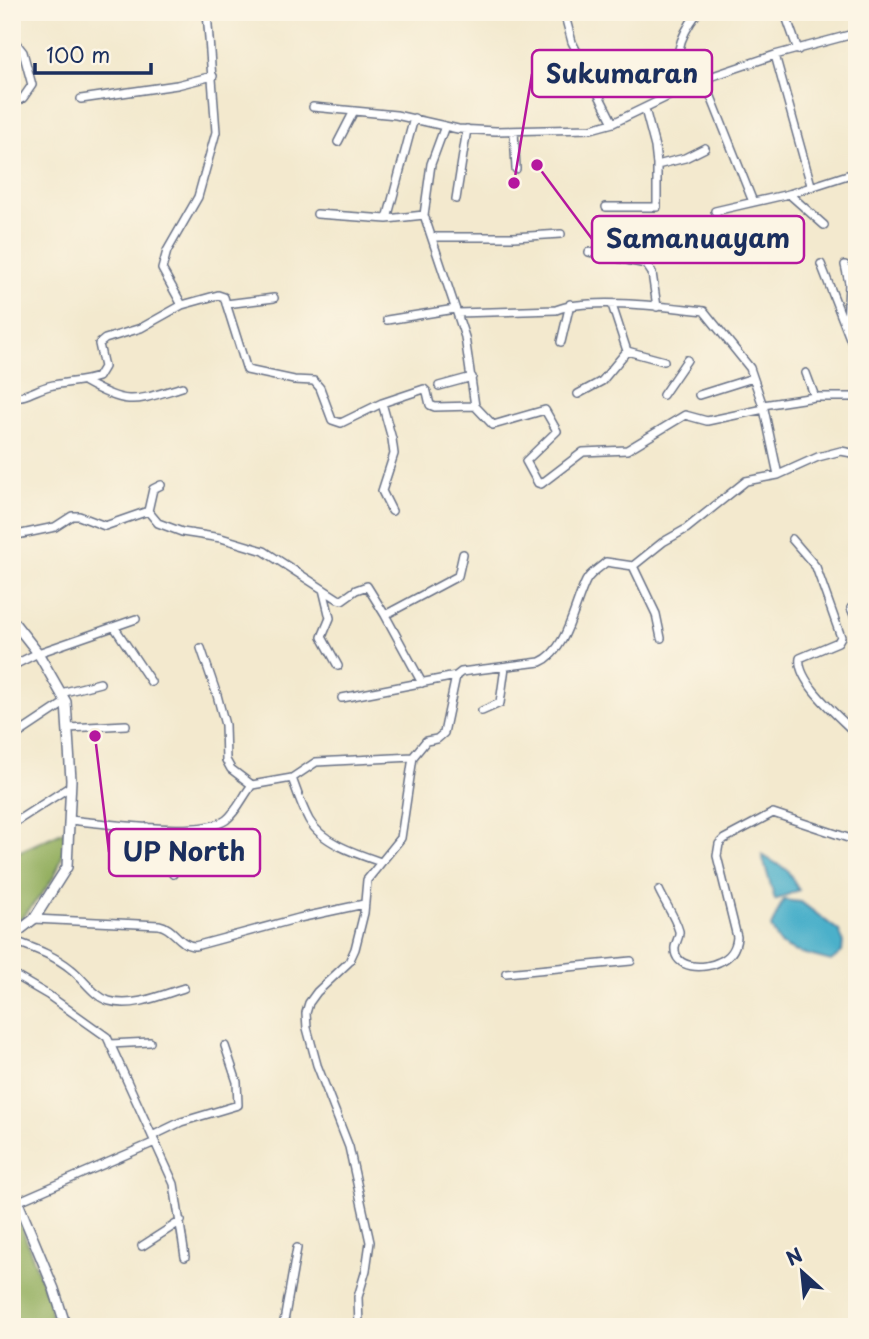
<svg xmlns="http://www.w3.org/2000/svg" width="869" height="1339" viewBox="0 0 869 1339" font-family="'Playpen Sans',sans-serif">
<rect width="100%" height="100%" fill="#fcf5e5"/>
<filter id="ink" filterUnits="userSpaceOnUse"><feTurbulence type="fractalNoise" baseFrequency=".0143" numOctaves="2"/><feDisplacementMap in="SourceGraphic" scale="14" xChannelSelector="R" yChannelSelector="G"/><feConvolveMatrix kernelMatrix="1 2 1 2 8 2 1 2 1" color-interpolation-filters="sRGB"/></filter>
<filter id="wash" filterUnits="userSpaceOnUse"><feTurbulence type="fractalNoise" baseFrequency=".00686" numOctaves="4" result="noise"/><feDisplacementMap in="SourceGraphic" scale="28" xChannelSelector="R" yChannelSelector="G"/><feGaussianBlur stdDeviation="1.57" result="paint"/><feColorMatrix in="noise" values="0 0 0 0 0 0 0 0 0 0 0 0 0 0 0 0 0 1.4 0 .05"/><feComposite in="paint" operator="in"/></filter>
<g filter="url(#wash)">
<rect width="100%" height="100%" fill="#f3e9ce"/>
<!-- forest -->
<path fill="#95b062" stroke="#587060" stroke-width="2" d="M64 831C67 875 38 897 12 929V855Z
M12 1201 49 1302 52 1321 40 1327H12Z"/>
<!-- water -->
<path fill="#4bb0ca" stroke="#337094" stroke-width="2" d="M762 855 787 870 799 890 775 900Z
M783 900 801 902 839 931 843 941 842 952 831 961 794 951 780 944 771 927Z"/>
</g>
<g filter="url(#ink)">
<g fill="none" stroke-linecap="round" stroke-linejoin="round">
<!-- minor casing -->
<g stroke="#677085" stroke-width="10">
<path id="minor" d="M565 16 572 42 613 123
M787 19 798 50
M12 38 23 52 32 85 23 98 12 104
M775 55 811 185
M704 79 753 202
M681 91C675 56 676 41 698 12
M81 99 177 85 213 76
M313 107 396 115 458 129 496 131 591 129 613 123 704 79 775 55 857 33
M645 109 655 147 657 165 685 158 705 148
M514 131 516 169
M338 142 354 111
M789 194 824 225
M456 199 467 129
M606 207H657V165
M715 211 789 194 857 172
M317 214 387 219 424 215
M387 219 414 118
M433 237H514L561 234
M589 252 646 264 652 273 657 307
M821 264 851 341 857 348
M845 265 849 283 847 327
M226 304 274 298
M182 305 218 295 224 297 247 370 294 380 314 381 320 388 332 420 341 423 382 403 424 389 427 392 430 405 435 407 475 406 465 337 424 215 431 164 445 126
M612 305 627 351 664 361
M457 313 556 310C588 297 667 307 704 311L750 368 764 409 778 475
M387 320 455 309
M561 342 570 304
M806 373 815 397H857
M85 382C129 407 135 401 182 387
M439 386 472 377
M578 394 602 381 627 351
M663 395 687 360
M699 395 753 378
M12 397C25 398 37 389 49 386 66 382 82 382 98 377L104 367 99 344 105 339 141 328 182 305 162 269 167 251 198 197 216 132 207 12
M382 403 392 439 394 454 382 491 392 511
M763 405 815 397
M475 406 493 425 545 410 557 431 526 461 538 483 541 484 583 452 627 450 685 415 707 421 764 409
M148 511 153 489 161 485
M12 536 55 527 72 516H79L105 526 148 511 158 523 182 532 221 538 264 551 338 599 342 600 356 590 367 586 385 615 458 576 463 554
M792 539 816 567 841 637 838 642 800 658C796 682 841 718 857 735
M633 566 656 614 661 638
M323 589 330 618 322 637 338 666
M851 608 857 622
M385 615 422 683
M115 628 151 682
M201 648 217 695 225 725 226 760 231 769 252 785
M12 666 38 653 136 619
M61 693 100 683
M342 698 456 676
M482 711 500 703 505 667
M68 728 126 725
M12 738 66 702
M292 778 316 762 413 757
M69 820C103 823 200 838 226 820 238 810 243 796 252 785L292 778C297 792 302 807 309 820 322 843 357 854 381 862
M12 824 71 786
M147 827 173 874
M659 890C665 903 675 917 679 931 680 937 676 941 675 947 673 970 706 969 719 962 731 957 736 949 737 937L717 856 719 844 724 839 773 813 857 841
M34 919 159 925C175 928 178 945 195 946L299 918 364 904
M12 940C33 948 54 955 71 969 84 979 93 996 109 1001 133 1008 162 995 184 988
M506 973 631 961
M12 974 48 995 107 1037 174 1184 185 1257
M110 1044 150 1042
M152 1136 181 1122 238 1105 237 1082 225 1046
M17 1202 155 1142
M142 1246 181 1221
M283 1327 297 1248
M359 1327 358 1297 366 1270 370 1242 349 1147 317 1065 307 1028 306 1013 309 1003 317 992 349 962 355 949 364 913 367 880 401 838 413 757 426 741 437 739 444 733 456 676 461 672 540 662C567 651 574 605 586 581 590 573 600 568 606 562L633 566 663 542 686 529 746 481 778 475 818 457 841 451 857 454"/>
</g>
<!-- tertiary casing -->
<g stroke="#677085" stroke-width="12">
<path id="tertiary" d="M12 620 38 653 66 702 71 780 67 867 34 919 12 936
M12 1188 54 1289 66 1327"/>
</g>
<!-- minor -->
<use href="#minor" stroke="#fff" stroke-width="7"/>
<!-- tertiary -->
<use href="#tertiary" stroke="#fff" stroke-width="9"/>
</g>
</g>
<!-- callouts -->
<path fill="none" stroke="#b5179e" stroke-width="2.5" d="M514 183L532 74M537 165L592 239M95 736L109 852"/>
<g fill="#b5179e" stroke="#fcf5e5" stroke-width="2.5">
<circle cx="514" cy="183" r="7"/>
<circle cx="537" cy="165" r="7"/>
<circle cx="95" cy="736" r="7"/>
</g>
<g fill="#fcf5e5" stroke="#b5179e" stroke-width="2.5">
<rect x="532" y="50" width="180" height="47" rx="7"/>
<rect x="592" y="216" width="212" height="47" rx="7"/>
<rect x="109" y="829" width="151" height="47" rx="7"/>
</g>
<g font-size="26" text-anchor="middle" font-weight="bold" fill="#1b2f5e">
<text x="622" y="83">Sukumaran</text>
<text x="698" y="248">Samanuayam</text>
<text x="184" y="861">UP North</text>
</g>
<!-- margin -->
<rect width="869" height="1339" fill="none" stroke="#fcf5e5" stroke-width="42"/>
<!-- north arrow -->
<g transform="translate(802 1272) rotate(333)" stroke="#fcf5e5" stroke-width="5" paint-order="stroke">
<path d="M0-5L12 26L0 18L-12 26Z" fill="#1b2f5e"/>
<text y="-10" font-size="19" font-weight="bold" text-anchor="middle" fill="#1b2f5e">N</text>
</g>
<!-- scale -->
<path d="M35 63v10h116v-10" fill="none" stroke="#1b2f5e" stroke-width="3.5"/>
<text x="46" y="63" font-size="21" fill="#1b2f5e" stroke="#fcf5e5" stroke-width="5" paint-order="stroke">100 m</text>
</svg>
